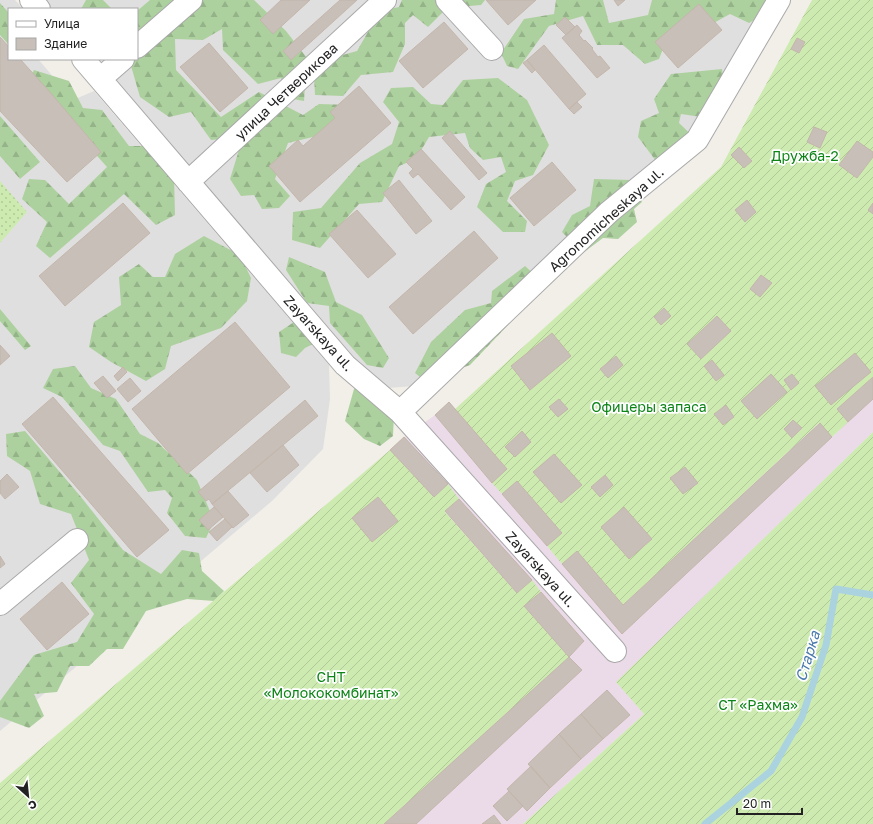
<svg xmlns="http://www.w3.org/2000/svg" width="873" height="824" viewBox="0 0 873 824" font-family="'Golos Text',sans-serif">
<defs>
<pattern id="grass-dots" width="8" height="8" patternUnits="userSpaceOnUse"><rect width="8" height="8" fill="#cdebb0"/><path d="M2 2h.1M6 6h.1" fill="none" stroke="#b0c997" stroke-width="1.8" stroke-linecap="round"/></pattern>
<pattern id="forest-firs" width="22" height="20" patternUnits="userSpaceOnUse"><rect width="22" height="20" fill="#add19e"/><path d="M5 1l3.5 6h-7zM16 11l3.5 6h-7z" fill="#95b388"/></pattern>
<pattern id="garden-furrows" width="10" height="10" patternUnits="userSpaceOnUse"><rect width="10" height="10" fill="#cdebb0"/><path d="M-1 1l2-2M0 10L10 0M9 11l2-2" fill="none" stroke="#b0c997"/></pattern>
</defs>
<rect width="100%" height="100%" fill="#f2efe9"/>
<!-- residential -->
<path fill="#e0dfdf" d="M0 0H15L23 9H9V59H38L73 100 94 91 329 365 330 399 323 449 272 501 0 731Z
M43 0H178L137 36V9H51Z
M200 0H771L688 139 414 386 388 388 362 371 119 89 115 78 137 59Z"/>
<!-- industrial -->
<path fill="#ebdbe8" d="M873 377V432L617 682 644 714 523 824H384L524 606 541 592 532 581 517 593 445 511 449 485 434 497 390 450 404 437 435 415 449 402 507 469 493 483 502 494 517 481 547 546 562 563 577 551 623 605 820 423 832 437 848 422 837 409Z"/>
<!-- grass -->
<path fill="url(#grass-dots)" d="M0 181 27 212 0 243Z"/>
<!-- forest -->
<path fill="url(#forest-firs)" d="M86 0H103L112 9H81Z
M150 0H254L286 31 307 58 304 101 287 98 281 78 258 84 223 50 222 29 203 40 175 39 176 70 221 117 259 92 303 115 319 104 351 105 338 131 288 143 275 179 290 196 279 208 262 209 254 195 241 196 230 179 243 137 211 140 191 112 169 117 140 97 129 59H137V11Z
M402 0H485L481 5 447 8 428 27 413 15 405 23V44L393 72 361 75 343 96 315 95 314 76 332 58 357 51 380 11 399 7Z
M556 0H603L609 23 648 15 652 0H770L769 11 749 23 730 14 685 39 666 41 659 59 645 64 623 45H597L583 16 549 26 518 69 507 66 501 53 524 19 554 14Z
M0 3 9 13V45L0 35Z
M722 69 727 101 715 119 681 114 679 123 701 144 665 173 638 137 641 121 659 113 654 99 671 74Z
M34 70 69 81 83 108 102 110 129 146H150L174 175 175 215 156 225 124 194 50 258 36 246 47 222 22 199 29 179 45 180 69 204 107 167 29 80Z
M498 78 527 100 549 145 533 175 515 181 507 201 527 221 525 232H503L477 207 486 184 506 172 501 157 483 160 470 148 465 133 429 137 416 159 399 166 382 202 359 204 320 248 292 240 293 212 321 208 360 163 392 144 399 122 383 102 391 88 413 87 431 104 443 105 463 80Z
M0 116 40 162 20 179 0 156Z
M594 179 632 180 642 202 634 209 637 222 618 239 603 238 583 253 562 232 572 215 590 206Z
M204 236 240 255 251 278 247 301 221 328 171 346 165 369 146 381 111 362 89 347 94 322 121 305 119 277 139 264 153 277H165L175 254Z
M289 257 325 272 336 302 362 315 389 358 383 368 367 365 330 323 329 306 307 303 286 270Z
M525 266 536 276 512 311 509 324 470 365 425 381 415 373 431 342 465 310 491 303 492 291Z
M0 309 31 346 25 350 0 321Z
M297 320 319 341 305 348 296 357 281 353 279 332Z
M75 366 91 388 116 399 140 434 158 443 197 480 214 521 206 538 185 536 167 513 172 498 165 490 148 492 120 451 103 445 62 397 43 388 53 369Z
M363 383 395 393 393 436 380 446 364 439 345 421 354 389Z
M25 431 81 497 123 550 161 574 182 550 199 553 202 571 224 591 214 601 187 599 146 611 123 649H107L89 666H70L57 692 34 694 44 716 29 728 0 717V701L34 655 77 642 94 614 71 583 89 560 71 514 40 504 30 471 7 456 6 434Z"/>
<!-- garden -->
<path fill="url(#garden-furrows)" d="M812 0H873V377L837 409 848 422 832 437 819 423 623 605 577 551 562 564 547 546 561 533 517 481 502 494 492 483 507 469 455 409 721 167Z
M873 432V824H523L644 714 616 682Z
M390 450 434 497 448 484 459 499 445 512 517 593 532 580 541 592 524 606 569 657 384 824H0V783Z"/>
<g fill="none" stroke-linecap="round" stroke-linejoin="round">
<!-- stream -->
<path stroke="#aad3df" stroke-width="7" d="M705 824 771 771 802 717 826 645 836 589 873 595"/>
</g>
<!-- building -->
<path fill="#c7bfb8" stroke="#c4b6ab" d="M281 0H310L273 34 260 20Z
M340 0H357L291 60 283 51Z
M486 0H536L508 25Z
M614 0H625L618 6Z
M699 4 722 30 678 68 655 42Z
M565 17 575 27 566 35 556 25Z
M444 22 468 49 423 88 399 61Z
M577 25 582 31 579 35 584 41 585 40 593 48 592 49 598 57 600 56 610 68 597 78 562 38Z
M0 37 9 47V59H20L49 91 101 152 67 182 0 111Z
M797 38 805 42 799 53 791 49Z
M209 43 248 88 220 112 180 67Z
M544 45 586 94 569 109 527 60Z
M527 60 535 70 532 73 523 63Z
M359 86 391 123 300 202 269 166 298 140 303 146 335 118 330 112Z
M577 102 582 107 574 114 569 109Z
M814 127 827 132 820 148 807 142Z
M450 131 487 173 479 180 442 138Z
M857 141 873 152V157L857 178 839 165Z
M739 147 752 161 744 168 731 155Z
M421 149 465 197 451 210 418 174 413 178 409 173 413 169 406 162Z
M552 162 576 190 534 226 510 198Z
M399 180 432 221 416 234 383 193Z
M747 200 756 212 745 222 735 210Z
M123 203 150 233 65 306 39 276Z
M873 203V214L868 210Z
M357 210 396 254 368 278 329 234Z
M474 231 498 258 413 334 389 307Z
M761 275 772 283 760 297 750 289Z
M664 308 671 316 661 325 654 317Z
M717 316 731 331 701 359 687 344Z
M235 322 290 387 187 474 132 409Z
M552 333 571 356 530 390 511 366Z
M0 345 10 356 0 365Z
M855 353 871 372 831 405 815 386Z
M616 356 623 365 608 378 600 369Z
M712 360 724 375 716 381 704 366Z
M123 367 127 372 118 381 114 376Z
M771 374 787 392 757 419 741 401Z
M792 374 799 383 791 390 784 380Z
M103 376 116 391 107 398 94 383Z
M873 377V399L848 422 837 409Z
M130 378 141 391 128 402 117 389Z
M53 397 169 530 137 557 22 424Z
M559 399 568 409 558 417 549 407Z
M305 400 318 416 212 504 209 499 206 501 198 492Z
M449 402 507 469 492 483 435 415Z
M726 405 734 417 723 425 714 414Z
M793 420 802 428 792 438 784 429Z
M820 423 832 437 622 634 562 564 577 551 623 605Z
M522 431 531 442 515 457 505 447Z
M404 437 448 484 434 497 390 450Z
M283 445 299 465 267 492 250 473Z
M554 454 582 485 561 503 533 472Z
M685 467 698 483 683 494 670 478Z
M7 474 19 487 5 499 0 493V481Z
M605 475 613 485 600 497 591 487Z
M517 481 562 533 547 546 502 494Z
M228 491 249 515 233 528 212 504Z
M378 497 398 521 372 542 352 518Z
M459 499 532 580 517 593 445 511Z
M214 507 223 517 208 530 199 520Z
M624 507 652 539 629 559 601 527Z
M225 519 232 527 217 541 209 532Z
M0 556 5 564 0 568Z
M62 582 89 614 47 650 20 619Z
M541 592 584 641 569 657 524 606Z
M569 657 582 670 416 824H384Z
M607 690 630 715 603 739 581 714Z
M581 714 603 739 581 759 559 734Z
M559 734 581 759 550 788 528 764Z
M531 766 550 788 527 811 507 789Z
M509 791 523 806 507 821 493 806Z
M494 815 501 824H482Z"/>
<g fill="none" stroke-linecap="round" stroke-linejoin="round">
<!-- minor casing -->
<g stroke="#a9a9a9" stroke-width="24">
<path id="minor" d="M31 0 39 9
M447 0 492 49
M137 47 191 0
M83 59 345 365 400 412 615 651
M100 79 123 59
M188 182 385 0
M400 412 609 212 697 140 779 0
M0 604 77 540"/>
</g>
<!-- minor -->
<use href="#minor" stroke="#fff" stroke-width="22"/>
</g>
<g text-anchor="middle" dominant-baseline="central" stroke-width="3.5" stroke-linejoin="round" paint-order="stroke">
<!-- street labels -->
<g font-size="14" fill="#222" stroke="#fff">
<text transform="translate(286 91) rotate(-43)">улица Четверикова</text>
<text transform="translate(606 219) rotate(-42)">Agronomicheskaya ul.</text>
<text transform="translate(319 333) rotate(48)">Zayarskaya ul.</text>
<text transform="translate(541 569) rotate(48)">Zayarskaya ul.</text>
</g>
<!-- park labels -->
<g font-size="14" fill="#0c8416" stroke="#fff">
<text x="805" y="155">Дружба-2</text>
<text x="649" y="406">Офицеры запаса</text>
<text x="331" y="676">СНТ<tspan x="331" dy="16">«Молококомбинат»</tspan></text>
<text x="758" y="704">СТ «Рахма»</text>
</g>
<!-- water labels -->
<g font-size="15" font-style="italic" fill="#4a7aab" stroke="#fff">
<text transform="translate(807 656) rotate(-73)">Старка</text>
</g>
</g>
<!-- legend -->
<rect x="8" y="8" width="130" height="52" fill="#ffffff" stroke="#a7a7a7"/>
<rect x="16" y="21" width="20" height="6" fill="#ffffff" stroke="#a7a7a7"/>
<text x="44" y="28" font-size="12" fill="#222222">Улица</text>
<rect x="16" y="38" width="20" height="12" fill="#c7bfb8" stroke="#a7a7a7"/>
<text x="44" y="48" font-size="12" fill="#222222">Здание</text>
<!-- north arrow -->
<g transform="translate(28 796) rotate(153)" stroke="#ffffff" stroke-width="3" paint-order="stroke">
<path d="M0-3L7 15L0 10L-7 15Z" fill="#222222"/>
<text y="-6" font-size="11" font-weight="bold" text-anchor="middle" fill="#222222">С</text>
</g>
<!-- scale -->
<path d="M737 808v6h65v-6" fill="none" stroke="#222222" stroke-width="2"/>
<text x="743" y="808" font-size="12" fill="#222222" stroke="#ffffff" stroke-width="3" paint-order="stroke">20 m</text>
</svg>
